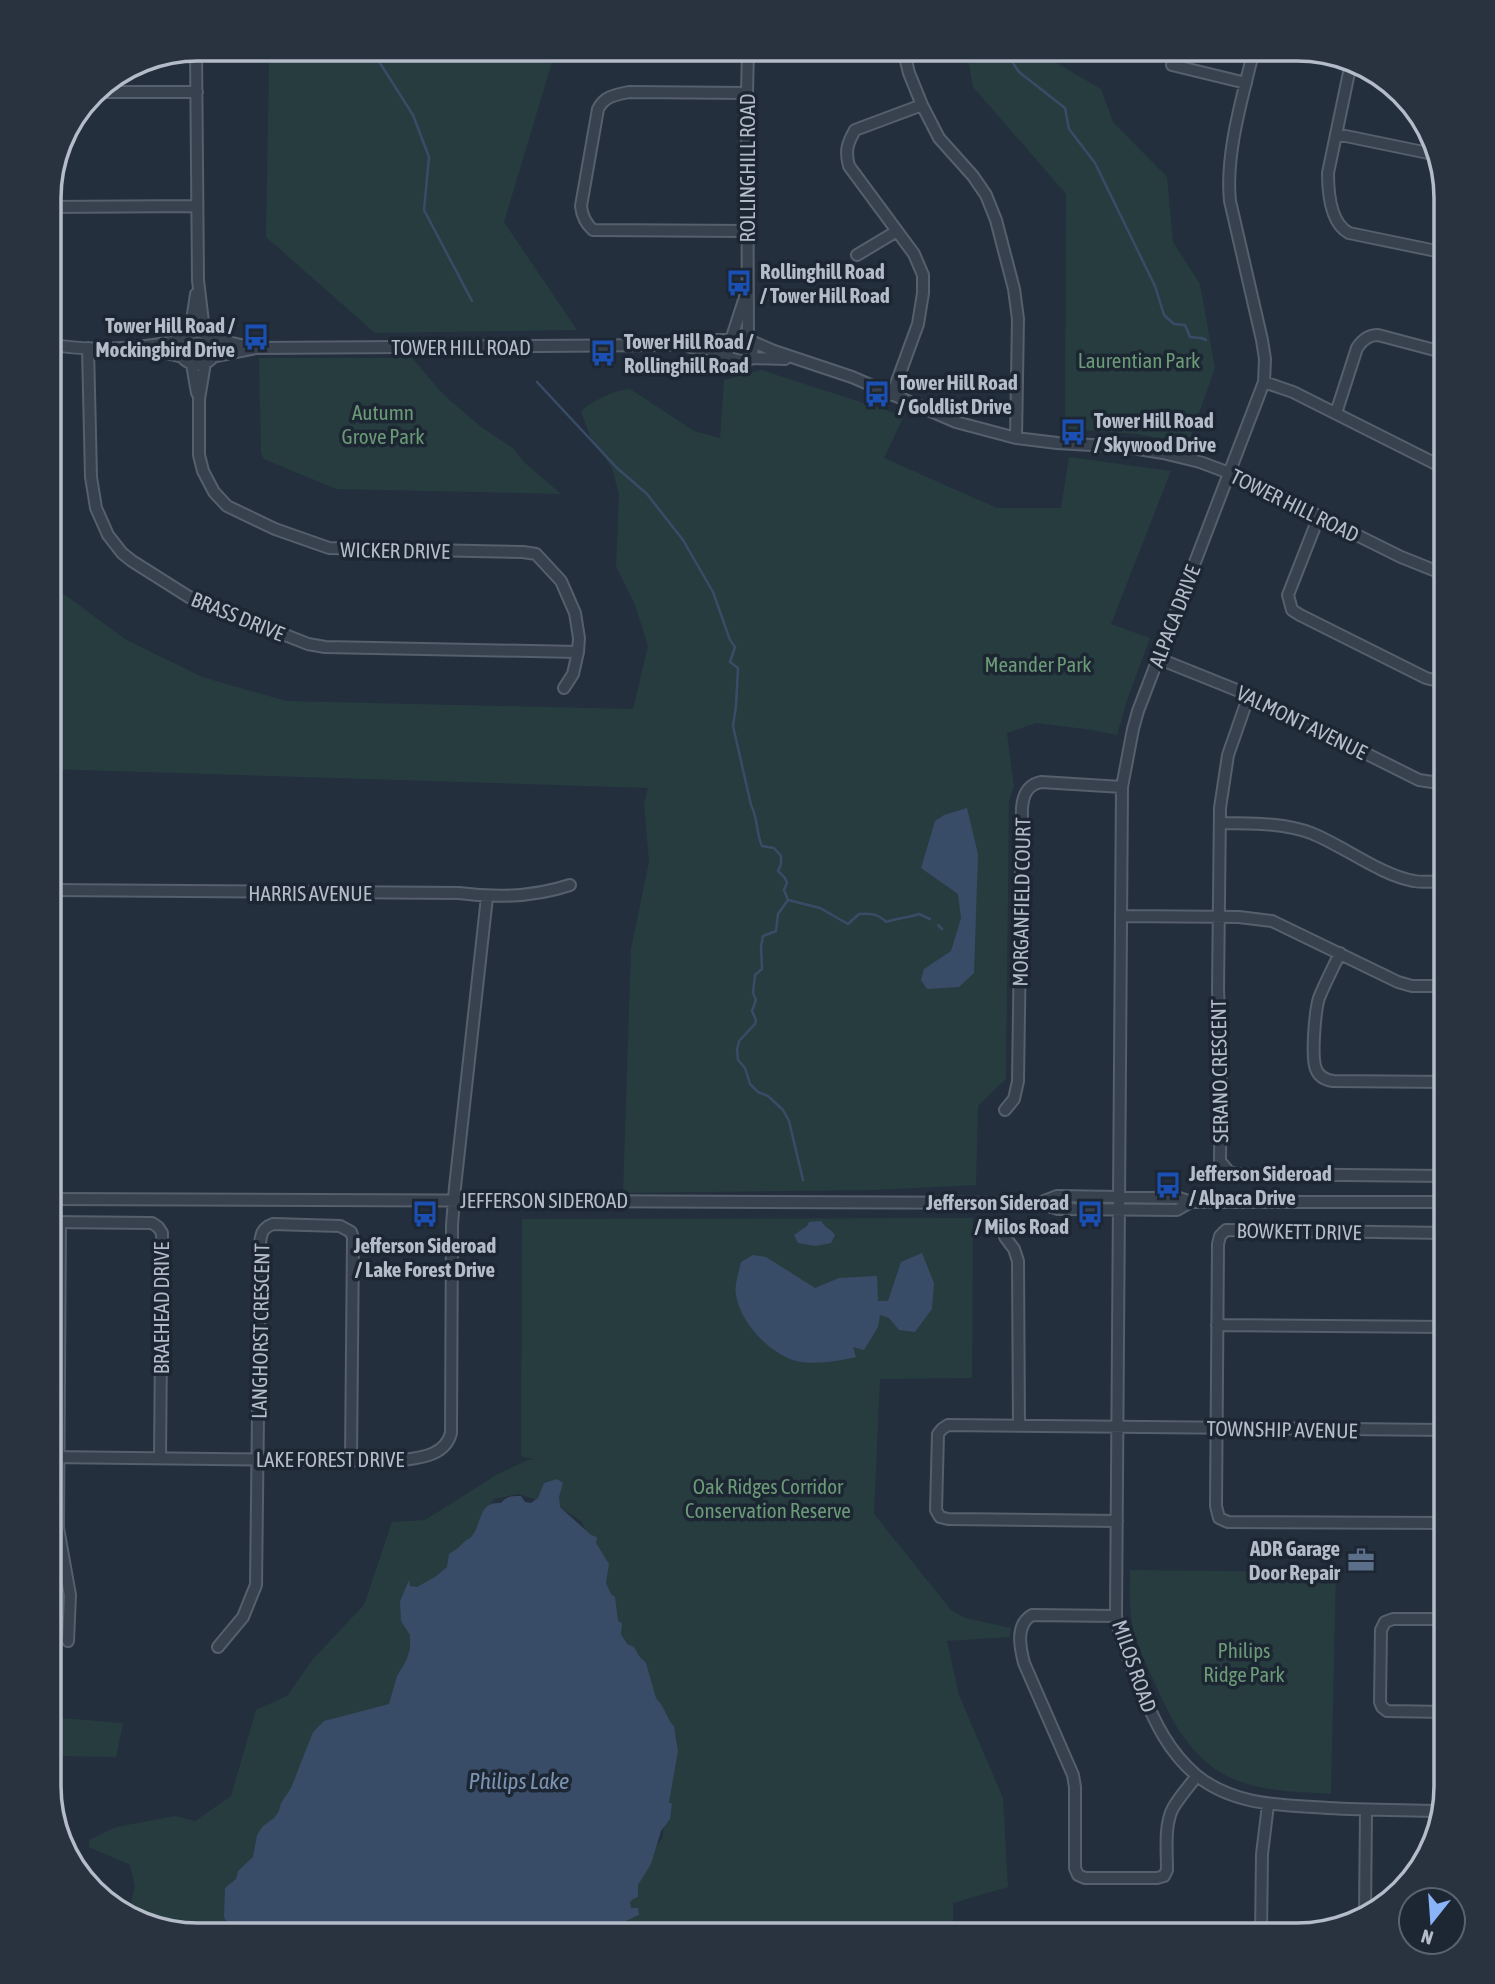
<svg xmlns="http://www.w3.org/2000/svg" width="1495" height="1984" viewBox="0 0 1495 1984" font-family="'Asap Condensed',sans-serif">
<rect width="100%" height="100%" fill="#242f3e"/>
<!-- green -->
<path fill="#263c3f" d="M267 49H556L504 222 577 330 375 333 266 237 269 62Z
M966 49H1051L1055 62 1101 89 1113 122 1167 177 1173 242 1200 284 1215 368 1188 444 1137 434 1065 429 1066 194 973 87Z
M259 358H412L444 395 480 426 514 449 524 462 561 494 336 489 264 459 261 453Z
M761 370 904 416 884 458 997 508H1061L1069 457 1171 471 1111 624 1150 638 1127 700 1117 735 1092 730 1036 723 1007 733 1014 787 1009 801 1006 1079 978 1106 976 1185 876 1190 623 1193 631 949 649 862 644 804 648 788 49 769V583L125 639 202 677 286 701 633 709 648 646 635 605 616 566 619 495 612 468 590 436 581 411C594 400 612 391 630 389L694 431 720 438 724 380Z
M973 1218 972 1378 880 1379 874 1514 951 1610 965 1618 1011 1628 1010 1637 947 1641 959 1695 1003 1798 1008 1887 953 1903V1935H589L624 1893 663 1837 665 1781 677 1739 660 1717 613 1617 602 1564 581 1521 560 1507 518 1494 494 1499 477 1528 467 1555 397 1700 235 1935H198L128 1916 135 1886 130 1865 89 1847V1840L116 1827 175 1816 195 1821 231 1796 256 1710 287 1696 313 1659 364 1605 392 1522 425 1520 498 1474 528 1460H534L521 1456 522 1219Z
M1130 1570 1336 1572 1331 1794C1301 1792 1270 1792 1241 1782 1194 1766 1171 1721 1153 1679 1144 1661 1136 1643 1132 1623 1129 1606 1130 1587 1130 1570Z
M49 1717 123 1723 116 1757 49 1756Z"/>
<!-- water -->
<path fill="#394c67" d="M967 808 978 854 974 973 959 987 927 989 921 980 924 969 951 951 961 918 958 894 921 868 935 821 944 815Z
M821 1221C825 1228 831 1229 835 1235L831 1243 816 1246 798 1243 794 1235 807 1226 809 1222Z
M922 1253 934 1283 932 1309 915 1332 899 1330 889 1318 880 1315 878 1327 864 1350 853 1347 856 1357C839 1361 818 1364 801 1362 773 1358 740 1323 736 1295 734 1285 739 1272 741 1262L753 1255 766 1257 815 1288 839 1278 877 1276 878 1301H888L901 1262Z
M557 1479 563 1483 559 1497 560 1507 591 1535 597 1537 596 1543 609 1564 606 1583 611 1594 615 1597 618 1621 622 1623 621 1634 627 1644 634 1647 639 1656 646 1663 656 1698 661 1704 671 1723 674 1726 678 1751 669 1802 672 1804 670 1819 661 1831 651 1864 638 1885V1897L633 1899 630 1902 631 1908H638L639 1915C626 1920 612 1929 600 1935H234L224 1917 225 1888 236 1879 238 1871 253 1857 257 1835 263 1826 274 1818 279 1811 281 1803 291 1788 313 1732 324 1721 389 1704 397 1676 406 1661 410 1649V1635L401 1621 400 1601 409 1580 410 1586 417 1587 435 1577 447 1567 449 1554C457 1549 457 1549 463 1543 465 1540 470 1539 472 1536 482 1524 478 1501 501 1503 507 1496 511 1496 521 1496L525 1502 531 1503 538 1498 544 1483Z"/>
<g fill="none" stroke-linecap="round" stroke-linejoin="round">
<!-- stream -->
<path stroke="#394c67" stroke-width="2.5" d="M371 49 413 115 429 157 424 210 472 301
M1004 49 1019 72 1065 108 1069 129 1095 163 1155 286 1164 315 1174 324 1185 325 1190 337 1201 338 1206 340
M537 382 617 468 647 494 683 540 713 592 730 640 735 647 730 662 738 668 736 706 733 726 751 805C758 818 756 833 762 846L774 848 781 856V864L778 871 785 878 787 883 784 890 788 900
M788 900 778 914 776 931 763 936 761 947 762 969 755 975 753 993 756 1000 752 1011 756 1020 755 1024 739 1041 737 1050 738 1060 745 1068 750 1084 758 1092 768 1096 783 1110 789 1121 803 1180
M788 900 820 908 848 924 859 914C870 913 879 914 886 922 897 918 908 918 919 914L930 919
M938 925 942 929"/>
<!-- minor casing -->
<g stroke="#565f6c" stroke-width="14">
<path id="minor" d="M196 49 198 280 203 322 207 335
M903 49 909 73 922 105 939 138 973 176 986 195 996 220 1014 289 1018 319 1016 438
M1254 49C1243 96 1225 153 1230 201L1262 340 1265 359 1264 382 1138 711 1133 729 1122 787 1116 1616C1120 1643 1132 1666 1142 1691 1155 1723 1169 1752 1196 1775 1234 1806 1282 1805 1328 1808 1365 1810 1402 1810 1439 1811
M1351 63 1328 173C1328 192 1330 223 1349 233L1446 253
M1172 65 1246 83
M95 92H197
M747 93 629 92C615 95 605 96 598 109L581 206C582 216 585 223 593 230L747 231
M1336 134 1433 154
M49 207 197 206
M857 255 897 231
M186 336 192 321 196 294
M209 337C233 371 169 373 182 342 185 337 189 333 195 332 201 331 205 334 210 337 223 342 239 344 253 348
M732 337 745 297
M748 337 747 93 748 49
M751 341 774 351 852 377 956 422 1016 438 1057 443 1126 447 1163 453 1200 462 1240 477 1401 557 1446 575
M49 344C88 352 145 349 184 339
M690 347C695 348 702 348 707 349 720 352 761 379 751 341L744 335 732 337C726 343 725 349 729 357
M88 348 91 477 96 508 108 535 122 553 132 561 189 597 308 644 325 647 578 652
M148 349 183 357
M212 357 256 348 666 345 709 340H729
M750 358 785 359
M205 363 199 399V455L203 471 214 492 227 506 275 529 329 548 523 552 536 554 561 581 575 613 579 638 578 652 573 674 564 688
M192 364 197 393
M1264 382 1293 392 1446 469
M892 395 918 324 923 293V275L914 254 849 166C845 151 847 144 855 130L922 105
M1336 413 1357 348C1362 340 1368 335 1378 335L1446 353
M1319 516 1288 595 1292 610 1300 615 1426 678 1446 683
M1157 658 1249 695 1419 780 1446 784
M1249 695 1228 755 1220 808 1218 990 1221 1057 1220 1161 1229 1172 1238 1174 1446 1176
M1220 823C1250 824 1282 822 1311 833 1344 846 1380 875 1414 881 1424 883 1436 881 1446 881
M49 890 459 893C496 898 534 897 570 885
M1121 916 1239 917 1272 921 1398 982 1412 986H1446
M1340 953C1333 968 1325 983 1319 998 1315 1011 1311 1057 1316 1069 1319 1077 1326 1080 1333 1081L1446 1082
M1005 1110 1014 1099 1018 1081 1022 808C1023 795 1027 785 1041 782L1122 787
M49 1199 1039 1203 1058 1209 1177 1210 1191 1202
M1039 1203 1057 1196 1179 1198 1191 1202H1446
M49 1222 152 1223 158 1227 162 1233 160 1458
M60 1222 58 1528 70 1595 68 1641
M1005 1237 1014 1249 1018 1261 1019 1426
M1217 1325 1446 1327
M49 1457 397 1461C417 1458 445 1457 451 1433L452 1225 455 1187 487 897
M1117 1521 948 1519 940 1517 936 1510 938 1434 942 1429 948 1425 1446 1430
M1446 1523 1228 1522 1219 1518 1216 1506 1218 1244 1220 1236 1226 1230 1446 1233
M1116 1616 1032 1615C1015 1625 1020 1647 1024 1663L1073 1775 1075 1787V1868L1078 1875 1085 1878H1157L1164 1876 1167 1870C1167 1851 1164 1825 1173 1808 1180 1796 1189 1786 1197 1776
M218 1647 243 1617 256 1585 260 1244C261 1234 262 1228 273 1224L340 1226 351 1232 353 1238 351 1460
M1446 1712 1387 1711 1382 1707 1380 1702 1381 1630 1385 1622 1393 1619H1446
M1365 1914 1366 1810
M1261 1935 1262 1854 1268 1805"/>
</g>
<!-- minor -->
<use href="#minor" stroke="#38414e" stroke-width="10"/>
</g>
<!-- icons -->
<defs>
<g id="bus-bare" transform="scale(2.1)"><path d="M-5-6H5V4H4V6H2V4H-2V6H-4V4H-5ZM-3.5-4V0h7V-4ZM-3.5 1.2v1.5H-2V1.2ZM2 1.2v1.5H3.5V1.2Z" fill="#1a4fb4" stroke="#1d2633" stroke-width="2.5" paint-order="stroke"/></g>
<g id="office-bare" transform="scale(2.1)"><path d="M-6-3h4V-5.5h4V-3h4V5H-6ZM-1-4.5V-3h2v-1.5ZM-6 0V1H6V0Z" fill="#5c6f8a" stroke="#1d2633" stroke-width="2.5" paint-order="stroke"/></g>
</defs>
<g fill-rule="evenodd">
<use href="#bus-bare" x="739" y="283"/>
<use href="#bus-bare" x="256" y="337"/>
<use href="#bus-bare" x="603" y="353"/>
<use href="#bus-bare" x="877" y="394"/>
<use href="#bus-bare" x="1073" y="432"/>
<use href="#bus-bare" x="1168" y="1185"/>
<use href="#bus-bare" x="425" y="1214"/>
<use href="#bus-bare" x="1090" y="1214"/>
<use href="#office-bare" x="1361" y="1560"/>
</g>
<g text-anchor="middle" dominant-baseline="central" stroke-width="7" stroke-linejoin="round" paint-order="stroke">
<!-- street labels -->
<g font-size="21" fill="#b4bcc9" stroke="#1d2633">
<text transform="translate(747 168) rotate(-90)">ROLLINGHILL ROAD</text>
<text x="461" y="347">TOWER HILL ROAD</text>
<text transform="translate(1295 505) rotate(26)">TOWER HILL ROAD</text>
<text transform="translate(395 550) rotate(1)">WICKER DRIVE</text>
<text transform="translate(238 616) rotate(22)">BRASS DRIVE</text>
<text transform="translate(1174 616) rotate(-69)">ALPACA DRIVE</text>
<text transform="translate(1302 722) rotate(26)">VALMONT AVENUE</text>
<text x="310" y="893">HARRIS AVENUE</text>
<text transform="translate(1021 902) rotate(-89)">MORGANFIELD COURT</text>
<text transform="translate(1219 1071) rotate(-91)">SERANO CRESCENT</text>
<text x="544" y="1200">JEFFERSON SIDEROAD</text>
<text transform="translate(1299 1231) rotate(1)">BOWKETT DRIVE</text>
<text transform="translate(161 1308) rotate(-90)">BRAEHEAD DRIVE</text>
<text transform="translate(260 1331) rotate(-89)">LANGHORST CRESCENT</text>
<text transform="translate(1282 1429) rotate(1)">TOWNSHIP AVENUE</text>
<text x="330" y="1459">LAKE FOREST DRIVE</text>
<text transform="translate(1135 1666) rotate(71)">MILOS ROAD</text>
</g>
<!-- poi labels -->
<g font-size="21" font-weight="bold" fill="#b4bcc9" stroke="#1d2633" text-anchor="start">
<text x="760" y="271">Rollinghill Road<tspan x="760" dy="24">/ Tower Hill Road</tspan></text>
<text x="235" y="325" text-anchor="end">Tower Hill Road /<tspan x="235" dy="24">Mockingbird Drive</tspan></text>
<text x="624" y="341">Tower Hill Road /<tspan x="624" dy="24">Rollinghill Road</tspan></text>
<text x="898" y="382">Tower Hill Road<tspan x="898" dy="24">/ Goldlist Drive</tspan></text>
<text x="1094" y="420">Tower Hill Road<tspan x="1094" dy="24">/ Skywood Drive</tspan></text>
<text x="1189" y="1173">Jefferson Sideroad<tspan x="1189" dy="24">/ Alpaca Drive</tspan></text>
<text x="1069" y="1202" text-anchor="end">Jefferson Sideroad<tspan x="1069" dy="24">/ Milos Road</tspan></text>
<text x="425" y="1245" text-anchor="middle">Jefferson Sideroad<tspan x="425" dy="24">/ Lake Forest Drive</tspan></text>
<text x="1340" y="1548" text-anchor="end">ADR Garage<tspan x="1340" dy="24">Door Repair</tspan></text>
</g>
<!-- park labels -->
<g font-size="21" fill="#6b9a76" stroke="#1d2633">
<text x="1139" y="360">Laurentian Park</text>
<text x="383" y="412">Autumn<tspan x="383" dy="24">Grove Park</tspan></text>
<text x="1038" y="664">Meander Park</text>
<text x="768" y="1486">Oak Ridges Corridor<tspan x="768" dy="24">Conservation Reserve</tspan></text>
<text x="1244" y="1650">Philips<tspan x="1244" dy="24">Ridge Park</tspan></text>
</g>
<!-- water labels -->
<g font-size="23" font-style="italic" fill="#7c92b1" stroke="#1d2633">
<text x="519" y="1781">Philips Lake</text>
</g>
</g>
<!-- crop -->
<path d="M0 0H1495V1984H0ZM198 61H1297A137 137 0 0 1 1434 198V1786A137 137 0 0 1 1297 1923H198A137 137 0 0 1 61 1786V198A137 137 0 0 1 198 61Z" fill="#29323f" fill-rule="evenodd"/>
<path fill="none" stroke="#b4bcc9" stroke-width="3.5" d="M198 61H1297A137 137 0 0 1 1434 198V1786A137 137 0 0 1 1297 1923H198A137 137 0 0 1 61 1786V198A137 137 0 0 1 198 61Z"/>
<!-- north arrow -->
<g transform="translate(1432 1921) rotate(197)"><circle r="33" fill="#1d2633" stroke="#59626f" stroke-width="2"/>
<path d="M0-5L12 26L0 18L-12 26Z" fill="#8ab4f8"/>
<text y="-10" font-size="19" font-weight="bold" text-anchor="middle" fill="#b4bcc9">N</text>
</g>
</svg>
